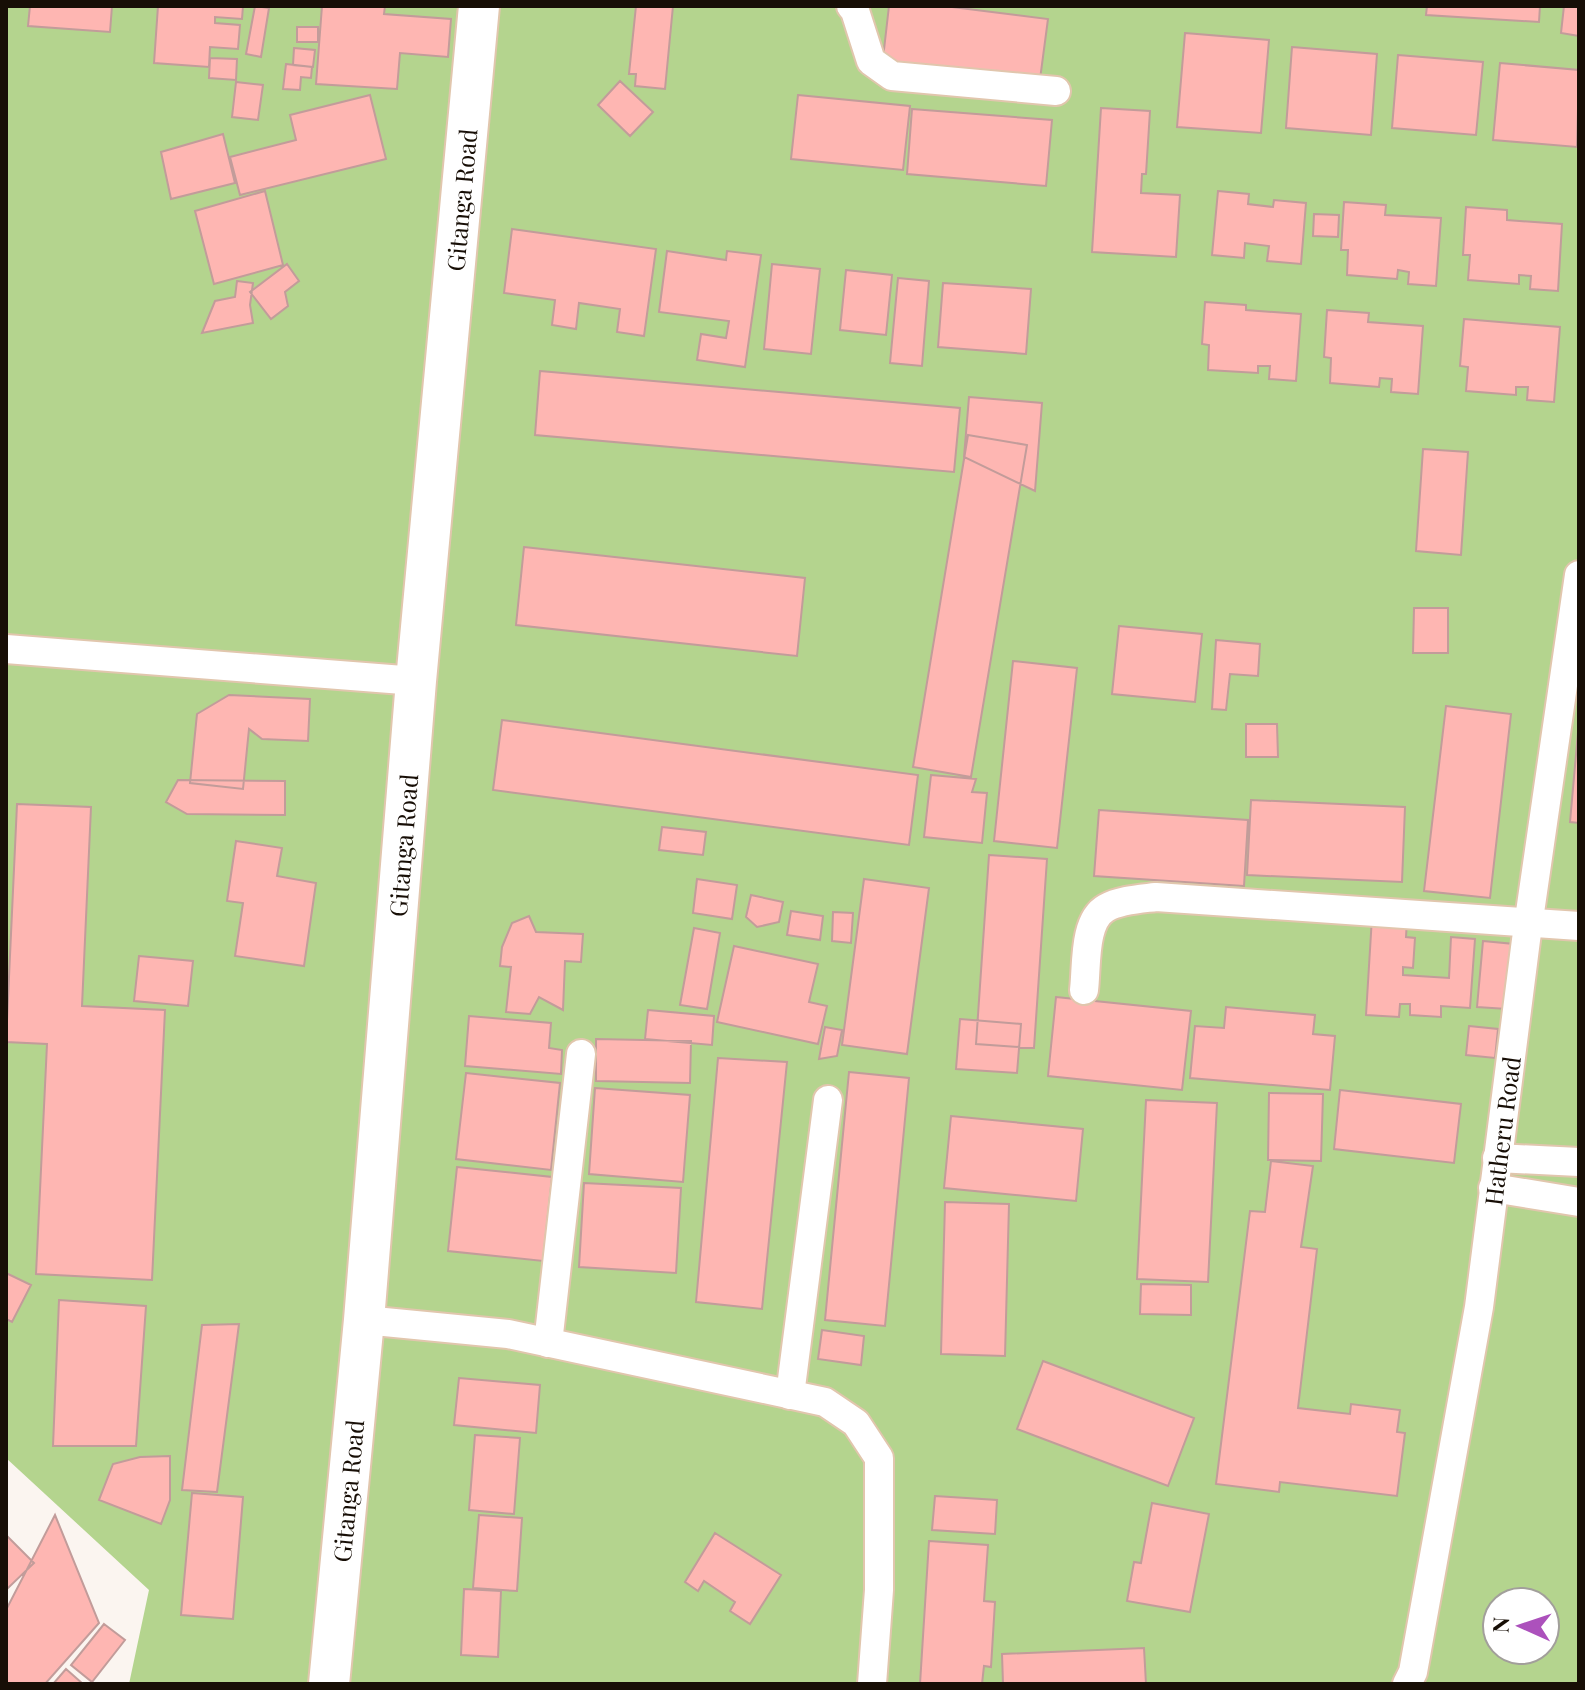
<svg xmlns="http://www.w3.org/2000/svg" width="1585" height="1690" viewBox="0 0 1585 1690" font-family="'Playfair Display',serif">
<rect width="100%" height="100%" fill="#fbf5f0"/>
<!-- green -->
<path fill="#b4d48e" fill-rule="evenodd" d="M6 6H1579V1684H129L149 1590 6 1458ZM1497 1602H1545V1650H1497Z"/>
<!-- building -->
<path fill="#feb6b2" stroke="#c29c9a" stroke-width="2" d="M30 6H112L110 32 28 26Z
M158 6H243L242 19 215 17V23L240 25 238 49 210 47 209 67 154 63Z
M255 6 269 8 261 57 246 54Z
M322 6H385L384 14 451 19 448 57 400 53 397 89 316 84Z
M636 6H673L665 89 635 86 636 74H629Z
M889 6H944L1048 19 1039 87 882 67Z
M1427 6H1540L1539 22 1426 15Z
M1564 6H1579V36L1561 33Z
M297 27H318V42H297Z
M1185 33 1269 40 1261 133 1177 127Z
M1292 47 1377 54 1371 135 1286 128Z
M294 48 315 50 313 67 293 65Z
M1398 55 1483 62 1476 135 1392 128Z
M210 58 237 59 236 80 209 78Z
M1500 63 1579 70 1577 147 1493 140Z
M286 64 312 67 311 78 301 77 300 90 283 89Z
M620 81 653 112 630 136 598 105Z
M236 82 263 85 258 120 232 117Z
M370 95 386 159 240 195 230 157 296 140 290 115Z
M798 95 910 106 903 170 791 159Z
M1101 108 1150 111 1146 174H1142L1141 193 1180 195 1176 257 1092 252Z
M912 109 1052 120 1046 186 907 174Z
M223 134 235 183 171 199 161 152Z
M265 191 283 265 214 284 195 211Z
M1218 191 1249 194 1248 204 1273 207 1274 200 1306 203 1301 264 1267 261 1269 246 1245 243 1244 258 1212 255Z
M1344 202 1386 205 1385 215 1441 218 1436 286 1408 284 1409 272 1398 270 1397 279 1347 275 1348 250H1341Z
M1466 207 1507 210V220L1562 224 1558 291 1530 289 1531 276 1519 275V284L1468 280 1470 255H1463Z
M1314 214 1339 215 1338 237 1313 236Z
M512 229 656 249 644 336 617 332 620 309 579 303 576 329 552 325 555 300 504 293Z
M667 251 726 260 727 251 761 255 745 367 697 360 701 334 726 338 729 321 659 312Z
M287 264 299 281 285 292 288 306 271 319 250 292Z
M772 264 820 269 811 354 764 349Z
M846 270 892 275 886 335 840 330Z
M898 278 929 281 922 366 890 363Z
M237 281 253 283 250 305 253 323 202 333 215 301 235 297Z
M943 283 1031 289 1026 354 938 347Z
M1205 302 1246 305V310L1301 314 1296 381 1269 379 1270 366H1258V373L1208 370 1209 345 1202 344Z
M1327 310 1369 313 1368 322 1423 326 1418 394 1391 392 1392 379 1380 378 1379 387 1330 383 1331 358 1324 357Z
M1464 319 1560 327 1554 402 1527 400 1528 387H1516V395L1466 391 1468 367 1460 366Z
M540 371 960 408 954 472 535 435Z
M969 397 1042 403 1035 491 964 457Z
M968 435 1027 445 971 777 913 767Z
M1423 449 1468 452 1461 555 1416 551Z
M524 547 805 578 797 656 516 625Z
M1414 608H1448V653H1413Z
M1119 626 1202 634 1195 702 1112 694Z
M1216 640 1260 644 1258 676 1230 674 1226 710 1212 709Z
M1013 661 1077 668 1057 848 994 841Z
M229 695 310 699 308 741 262 739 249 729 243 789 190 783 197 714Z
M1446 706 1511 714 1490 898 1424 891Z
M502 720 918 775 909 845 493 790Z
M1579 721V823L1570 822Z
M1246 724H1277L1278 757H1246Z
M931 775 976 779 972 792 987 793 982 843 924 837Z
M178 780 285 781V815L187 814 166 802Z
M1251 800 1405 807 1402 882 1247 875Z
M17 804 91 807 82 1006 165 1010 152 1280 36 1274 47 1044 6 1042Z
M1099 810 1248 820 1244 886 1094 876Z
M662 827 706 832 703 855 659 850Z
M236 841 282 848 277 876 316 883 304 966 235 956 243 903 227 901Z
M989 855 1047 859 1034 1048 976 1044Z
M697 879 737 885 732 919 693 913Z
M864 879 929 888 907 1054 842 1045Z
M751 895 783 902 779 922 757 927 746 917Z
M791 911 823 916 820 940 787 935Z
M833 912 853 913 851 943 832 941Z
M529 916 536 932 583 934 581 962 565 961 563 1010 539 997 530 1014 506 1012 511 967 500 966 502 947 512 923Z
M1372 917 1407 920 1406 937 1415 938 1413 968 1403 967V975L1449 978 1451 937 1475 939 1470 1008 1441 1006V1017L1410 1015V1004H1400L1399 1017 1366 1015Z
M694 928 720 933 707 1009 680 1005Z
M1483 941 1514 944 1507 1009 1477 1007Z
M734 946 818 964 809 1002 827 1006 818 1044 717 1022Z
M139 956 193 961 188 1006 134 1001Z
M1056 997 1191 1011 1182 1090 1048 1076Z
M1226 1007 1315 1015 1313 1034 1335 1036 1330 1090 1190 1078 1195 1026 1224 1028Z
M648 1010 714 1016 712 1045 645 1039Z
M469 1016 551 1023 549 1048 562 1050 561 1074 465 1066Z
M960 1019 1021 1024 1017 1073 956 1069Z
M1469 1026 1498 1029 1495 1058 1466 1055Z
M825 1027 842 1030 837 1056 819 1059Z
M596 1039 691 1041 690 1083 596 1081Z
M718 1058 787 1062 762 1309 696 1302Z
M849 1072 909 1078 885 1326 825 1320Z
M466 1073 560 1083 551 1170 456 1159Z
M595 1088 690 1095 683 1182 589 1174Z
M1340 1090 1461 1104 1454 1163 1334 1149Z
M1269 1093 1323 1094 1321 1161 1268 1160Z
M1146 1100 1217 1103 1208 1282 1137 1279Z
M951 1116 1083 1129 1076 1201 944 1188Z
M1271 1161 1313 1166 1301 1247 1317 1249 1298 1408 1350 1414 1351 1404 1400 1410 1397 1432 1405 1433 1397 1496 1280 1482 1279 1492 1216 1484 1250 1211 1265 1212Z
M457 1167 552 1177 543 1261 448 1251Z
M584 1183 681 1188 676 1273 579 1267Z
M945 1202 1009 1204 1005 1356 941 1354Z
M6 1273 31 1285 12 1322 6 1319Z
M1141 1284 1191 1285V1315L1140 1314Z
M59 1300 146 1306 136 1446H53Z
M239 1324 217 1492 182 1490 202 1325Z
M822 1330 864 1336 861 1365 818 1359Z
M1043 1361 1194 1418 1168 1486 1017 1429Z
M459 1378 540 1385 536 1433 454 1425Z
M475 1435 520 1438 514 1514 469 1510Z
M170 1456V1500L161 1524 99 1500 113 1464 140 1457Z
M192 1493 243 1497 233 1619 181 1615Z
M935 1496 997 1500 995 1534 932 1530Z
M1152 1503 1209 1514 1190 1612 1127 1601 1134 1562 1141 1563Z
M55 1515 99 1623 45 1684H6V1610Z
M479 1515 522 1518 517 1591 473 1588Z
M715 1533 781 1575 750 1624 730 1611 735 1602 704 1581 698 1591 685 1582Z
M6 1535 34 1563 6 1590Z
M929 1541 988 1545 984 1601 995 1602 991 1667 984 1666 982 1684H920Z
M464 1589 501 1591 498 1657 461 1655Z
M104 1624 125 1640 92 1682 71 1665Z
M1144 1648 1146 1684H1003L1002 1654Z
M66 1669 83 1684H53Z"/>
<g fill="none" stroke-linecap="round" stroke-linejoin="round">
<!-- street casing -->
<g stroke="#e1c6ad" stroke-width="32">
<g id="street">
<path d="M851 6 855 11 871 61 892 76 1056 91"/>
<path d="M6 649 416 681"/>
<path d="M1084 990C1087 966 1083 921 1106 908 1120 900 1140 899 1156 897L1579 926"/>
<path d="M1497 1158 1579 1162"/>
<path d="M1493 1188 1579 1202"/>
<path d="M364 1320 508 1334 825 1402 856 1423 879 1458V1590L872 1684"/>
<path d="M548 1343 581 1054"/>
<path d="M790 1395 828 1100"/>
<path id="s1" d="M1407 1684 1413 1672 1479 1307 1526 940 1579 575"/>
</g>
</g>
<!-- secondary casing -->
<g stroke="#e1c6ad" stroke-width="44">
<g id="secondary">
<path id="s2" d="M329 1684 364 1320 416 681 479 6"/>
</g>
</g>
<!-- street -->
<use href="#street" stroke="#fff" stroke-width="28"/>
<!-- secondary -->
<use href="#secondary" stroke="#fff" stroke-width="40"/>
</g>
<g text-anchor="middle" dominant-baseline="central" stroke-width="8" stroke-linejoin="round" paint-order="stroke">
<!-- street labels -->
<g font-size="24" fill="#170e06" stroke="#fff">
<text stroke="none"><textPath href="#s2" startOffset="1490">Gitanga Road</textPath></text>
<text stroke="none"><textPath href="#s2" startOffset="842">Gitanga Road</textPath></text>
<text stroke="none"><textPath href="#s1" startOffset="562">Hatheru Road</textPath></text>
<text stroke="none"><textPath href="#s2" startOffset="194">Gitanga Road</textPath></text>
</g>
</g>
<!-- border -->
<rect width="1585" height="1690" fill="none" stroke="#170e06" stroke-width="16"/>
<!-- north arrow -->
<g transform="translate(1521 1626) rotate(273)"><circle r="38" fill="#ffffff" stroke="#a29f9b" stroke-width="2"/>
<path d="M0-6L14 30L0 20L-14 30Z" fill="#ac51bc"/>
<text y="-12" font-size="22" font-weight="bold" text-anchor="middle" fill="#170e06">N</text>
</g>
</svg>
